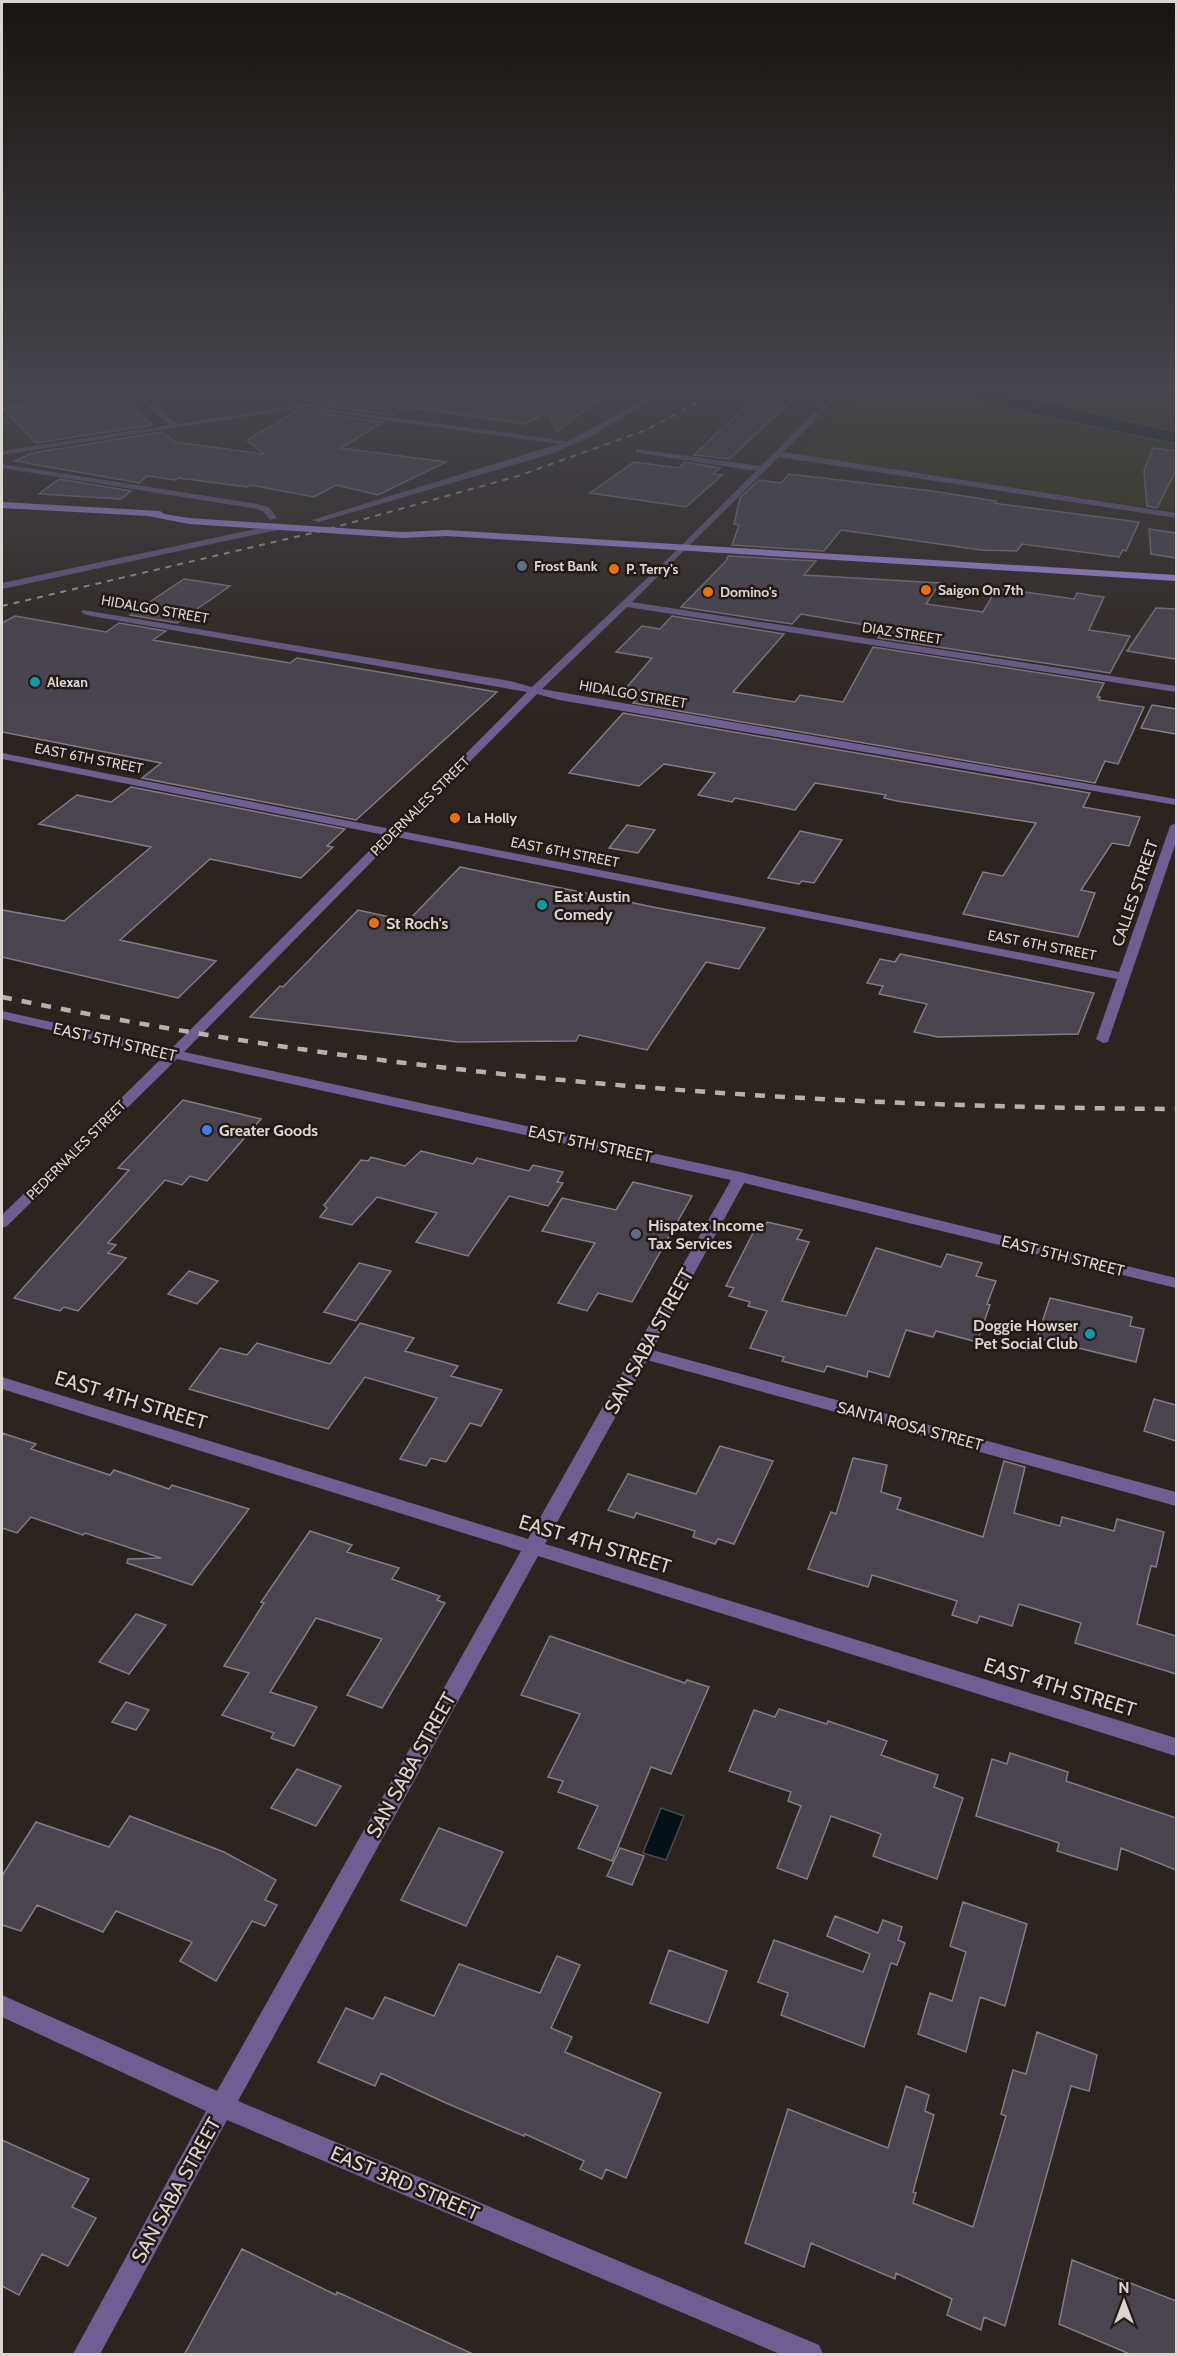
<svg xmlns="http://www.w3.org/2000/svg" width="1178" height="2356" viewBox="0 0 1178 2356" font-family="Cabin,sans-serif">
<rect width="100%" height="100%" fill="#2c241e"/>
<!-- green -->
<path fill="#323209" d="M862 391H1176V511L799 455Z"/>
<!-- water -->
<path fill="#041116" stroke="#444c4e" stroke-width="1.5" d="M957 391H999L1176 432V444L1009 409 975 399Z
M661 1808 684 1816 666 1860 643 1853Z"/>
<!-- building -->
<path fill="#49444e" stroke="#827c87" stroke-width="1.5" d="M48 391H111L153 425 36 443 2 408 57 400Z
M292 391H374L307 401Z
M410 391H611L557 431 547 413 525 424 406 407 393 415 326 406Z
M762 391H802L729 459 694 455Z
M314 408 319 413 383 422 341 448 446 462 378 495 336 485 314 497 250 485 247 487 179 478 176 480 147 476 139 483 15 461 32 453 162 432 175 442 264 454 247 440 297 411Z
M1153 448 1176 451V470L1157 508 1147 506 1144 471Z
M634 462 679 468 685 462 720 468 713 474 722 475 686 507 590 493Z
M789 474 932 491 996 501 995 503 1000 504 1139 522 1126 551 1123 550 1119 557 1022 544 1017 551 981 550 841 530 824 551 732 545 739 525 734 524 740 498 759 480 781 483Z
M59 479 131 491 121 499 39 494Z
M1149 529 1176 533V558L1151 554Z
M728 556 816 561 804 575 940 583 926 604 983 612 997 588 1074 599 1077 593 1104 597 1089 630 1130 636 1110 673 878 638 883 628 801 614 792 624 681 607 726 561Z
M184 579 230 586 177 623 130 615Z
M1156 608 1176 609V659L1127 651Z
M15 616 106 632 119 623 166 631 153 640 290 663 297 658 497 692 356 820 142 778 161 763 2 732V623Z
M672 616 784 634 733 692 795 702 800 695 843 702 873 647 1104 683 1097 697H1100L1099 700 1144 707 1118 764 1105 761 1095 783 633 703 644 691 626 688 652 658 616 652 642 626 660 629Z
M1152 705 1176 709V734L1141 728Z
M623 713 1090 793 1083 807 1140 817 1129 846 1112 843 1081 890 1095 893 1078 937 1047 931 963 914 983 872 1003 876 1036 823 897 801 884 798 886 795 815 783 795 810 735 798 732 802 698 795 715 773 664 764 639 786 569 773Z
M131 787 345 829 327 846 333 847 301 878 210 859 120 940 216 961 178 998 2 957V910L64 921 151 847 39 824 77 795 111 802Z
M627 825 655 830 638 853 609 848Z
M800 831 842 840 814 883 802 881 799 884 768 878Z
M460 867 658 908 765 928 739 969 706 962 647 1050 579 1035 576 1041 458 1042 250 1017 280 986 283 987 358 910 408 921Z
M900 954 1094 993 1078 1034 938 1037 914 1032 927 1004 879 994 883 986 867 983 880 959 895 962Z
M183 1100 261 1119 207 1181 190 1176 182 1185 165 1180 108 1243 116 1245 108 1253 126 1258 78 1311 64 1307 60 1311 14 1298 129 1170 118 1168Z
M421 1151 473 1164 477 1158 529 1171 533 1165 563 1172 557 1182 563 1183 548 1206 509 1196 468 1256 416 1242 437 1213 377 1197 352 1225 320 1217 327 1208 324 1205 361 1160 368 1161 371 1157 405 1166Z
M633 1182 692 1196 632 1302 598 1293 587 1311 558 1303 595 1243 542 1231 562 1198 616 1210Z
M767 1222 802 1230 797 1239 809 1242 782 1301 846 1316 876 1248 941 1267 947 1254 982 1263 976 1276 996 1281 987 1304 990 1305 977 1342 936 1331 933 1337 906 1330 889 1377 868 1371 867 1377 827 1366 824 1372 782 1361 784 1357 750 1348 767 1311 748 1306 750 1302 729 1296 734 1288 726 1286 755 1229 763 1231Z
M359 1263 391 1271 356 1321 324 1312Z
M189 1271 218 1281 197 1304 168 1294Z
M1050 1298 1132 1317 1130 1326 1144 1329 1136 1362 1037 1338Z
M360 1323 414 1338 405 1351 458 1366 451 1376 502 1390 481 1426 470 1423 446 1462 431 1458 426 1466 400 1459 437 1398 365 1377 328 1429 189 1389 220 1348 247 1355 257 1343 330 1364Z
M1154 1399 1176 1405V1441L1144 1431Z
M2 1433 36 1444 31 1449 110 1475 114 1470 169 1489 172 1485 249 1509 192 1585 127 1563 128 1559 161 1558 85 1533 83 1535 31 1517 17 1533 2 1528Z
M720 1446 773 1461 734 1544 718 1539 715 1544 693 1537 695 1531 636 1513 634 1518 608 1510 628 1474 696 1494Z
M853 1458 887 1465 881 1492 901 1498 897 1509 983 1537 1004 1461 1025 1467 1014 1513 1060 1526 1062 1517 1114 1531 1117 1519 1164 1532 1156 1567 1151 1566 1137 1624 1176 1636V1674L1075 1643 1081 1623 1019 1604 1012 1626 980 1616 977 1623 952 1615 957 1601 872 1575 868 1587 808 1569 831 1512 836 1514Z
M310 1531 352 1545 347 1552 399 1568 392 1579 440 1596 437 1600 445 1603 382 1708 347 1695 382 1639 316 1618 270 1692 317 1707 294 1746 271 1738 274 1733 222 1715 249 1673 224 1666 264 1603 261 1602Z
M136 1614 166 1625 129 1674 99 1662Z
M550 1636 685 1683 687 1680 709 1687 671 1774 651 1767 612 1861 578 1848 598 1806 558 1792 563 1781 548 1777 580 1714 521 1695Z
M126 1702 149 1710 136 1730 112 1722Z
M779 1709 827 1724 828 1721 887 1741 881 1755 938 1775 934 1787 963 1798 937 1879 873 1856 881 1834 831 1816 807 1879 777 1868 801 1806 788 1801 791 1792 729 1771 754 1710 775 1717Z
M1010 1753 1068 1772 1066 1781 1176 1818V1870L1121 1848 1117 1870 1057 1851 1059 1843 976 1816 992 1759 1007 1764Z
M297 1769 341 1786 316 1826 271 1808Z
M130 1816 224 1852 276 1880 265 1900 277 1905 265 1926 252 1921 216 1981 180 1961 192 1942 116 1911 103 1932 37 1905 21 1931 2 1925V1876L36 1822 109 1847Z
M439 1828 503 1852 466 1926 401 1900Z
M620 1848 644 1856 632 1885 607 1876Z
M963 1902 1027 1924 1005 2006 980 1997 966 2052 918 2034 930 1993 952 2001 966 1952 950 1946Z
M835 1916 878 1933 883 1920 902 1927 898 1940 905 1943 897 1965 891 1963 864 2047 781 2015 788 1993 758 1982 774 1940 863 1972 870 1954 827 1936Z
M669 1950 727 1971 708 2023 650 2003Z
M557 1956 580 1965 551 2028 572 2037 565 2052 661 2093 626 2178 606 2169 602 2179 580 2169 584 2161 525 2134 524 2136 446 2103 381 2073 375 2086 318 2062 346 2008 373 2019 385 1997 434 2016 459 1964 540 1993Z
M1037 2032 1097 2055 1089 2091 1071 2086 1005 2326 984 2317 981 2330 947 2315 952 2299 896 2273 895 2279 811 2243 804 2267 745 2243 788 2109 888 2148 906 2086 929 2095 925 2111 934 2115 913 2192 916 2193 913 2203 973 2227 1006 2116 1001 2114 1013 2070 1026 2074Z
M2 2140 89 2179 72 2207 96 2218 68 2266 42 2254 19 2295 2 2286Z
M242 2249 336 2295 337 2292 475 2355H184Z
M1072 2260 1176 2301V2355H1132L1059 2324Z"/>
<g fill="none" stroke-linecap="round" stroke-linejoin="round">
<!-- minor -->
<path fill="#6e5e91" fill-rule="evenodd" d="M130 391H138L177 424 389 391H408L2 455V451L169 425Z
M657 391H666L592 436 551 454 319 522 312 520 559 444 319 411 316 407 567 441 586 432Z
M836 391H844L783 452 1176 513V518L779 457 632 602 1176 686V692L627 607 542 689 1176 799V805L559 700 537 694 401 831 1119 972 1170 826 1176 823V842L1108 1042 1103 1043 1096 1039 1117 979 396 837 184 1052 740 1172 1176 1278V1288L744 1183 652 1350 1176 1492V1506L647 1360 545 1544 1176 1738V1756L538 1556 238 2101 819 2345 823 2354H780L227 2120 100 2354H73L206 2111 2 2017V1995L217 2091 521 1551 2 1389V1377L528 1539 731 1180 177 1059 7 1226 2 1228V1215L164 1056 2 1019V1011L171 1049 385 835 2 759V753L391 829 527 692 86 615 81 612 83 610 510 681 532 687 681 546 756 471 639 453H636V449L761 466Z
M2 464 258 504 270 508 277 518 270 520 264 512 257 509 2 468Z
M279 524 283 527 282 529 2 589V583Z"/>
<!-- major -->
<path fill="#b795fe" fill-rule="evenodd" d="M2 502 160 511 164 514 189 518 402 532 447 530 1176 575V581L447 536 402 538 189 524 148 516 2 508Z"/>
<!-- rail-far1 -->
<path stroke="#b7b0ac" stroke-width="2" stroke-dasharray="6 6" stroke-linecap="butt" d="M2 606 325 530 518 476 646 430 720 391"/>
<!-- rail -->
<path stroke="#b7b0ac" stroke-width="4.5" stroke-dasharray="10 10" stroke-linecap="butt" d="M2 997C388 1077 783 1107 1176 1109"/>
</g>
<!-- sky -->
<linearGradient id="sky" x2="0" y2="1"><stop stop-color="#181410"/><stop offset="0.54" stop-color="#45454c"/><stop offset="1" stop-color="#45454c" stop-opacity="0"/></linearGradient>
<rect width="1178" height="721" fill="url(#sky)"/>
<!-- markers -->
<g fill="#5c6f8a" stroke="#231a15" stroke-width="2">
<circle cx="522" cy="566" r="6"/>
<circle cx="636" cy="1234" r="6"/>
</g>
<g fill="#e8710a" stroke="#231a15" stroke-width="2">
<circle cx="614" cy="569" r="6"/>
<circle cx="926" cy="590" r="6"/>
<circle cx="708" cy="592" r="6"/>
<circle cx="455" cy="818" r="6"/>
<circle cx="374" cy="923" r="6"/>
</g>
<g fill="#0f9aa8" stroke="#231a15" stroke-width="2">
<circle cx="35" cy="682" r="6"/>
<circle cx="542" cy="905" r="6"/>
<circle cx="1090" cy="1334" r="6"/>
</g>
<circle fill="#3f7fe0" stroke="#231a15" stroke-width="2" cx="207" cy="1130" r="6"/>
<g text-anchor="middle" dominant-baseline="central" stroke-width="5" stroke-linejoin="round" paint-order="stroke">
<!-- far-poi labels -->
<g font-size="14" font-weight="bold" fill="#dbd5d1" stroke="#231a15" text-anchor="start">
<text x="534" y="566">Frost Bank</text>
<text x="626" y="569">P. Terry's</text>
<text x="938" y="590">Saigon On 7th</text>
<text x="720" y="592">Domino's</text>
<text x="47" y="682">Alexan</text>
<text x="467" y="818">La Holly</text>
</g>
<!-- far-street labels -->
<g font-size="14" fill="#dbd5d1" stroke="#231a15">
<text transform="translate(155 609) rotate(10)">HIDALGO STREET</text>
<text transform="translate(902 633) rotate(9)">DIAZ STREET</text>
<text transform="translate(633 694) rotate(10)">HIDALGO STREET</text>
<text transform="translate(89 758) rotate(11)">EAST 6TH STREET</text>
<text transform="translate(420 806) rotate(-45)">PEDERNALES STREET</text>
<text transform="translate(565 852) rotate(11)">EAST 6TH STREET</text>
<text transform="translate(1042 945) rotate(11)">EAST 6TH STREET</text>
<text transform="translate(76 1150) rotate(-45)">PEDERNALES STREET</text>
</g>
<!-- street labels -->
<g font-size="16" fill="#dbd5d1" stroke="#231a15">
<text transform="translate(1135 893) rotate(-71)">CALLES STREET</text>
<text transform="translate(115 1042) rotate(13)">EAST 5TH STREET</text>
<text transform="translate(590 1144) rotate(12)">EAST 5TH STREET</text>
<text transform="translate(1063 1256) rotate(14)">EAST 5TH STREET</text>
<text transform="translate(910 1426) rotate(15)">SANTA ROSA STREET</text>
</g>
<!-- poi labels -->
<g font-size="16" font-weight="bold" fill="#dbd5d1" stroke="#231a15" text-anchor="start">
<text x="554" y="896">East Austin<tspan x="554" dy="18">Comedy</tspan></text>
<text x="386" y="923">St Roch's</text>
<text x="219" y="1130">Greater Goods</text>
<text x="648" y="1225">Hispatex Income<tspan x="648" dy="18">Tax Services</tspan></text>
<text x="1078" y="1325" text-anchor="end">Doggie Howser<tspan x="1078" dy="18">Pet Social Club</tspan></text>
</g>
<!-- near-street labels -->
<g font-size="20" fill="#dbd5d1" stroke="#231a15">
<text transform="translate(649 1341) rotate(-61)">SAN SABA STREET</text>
<text transform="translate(131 1400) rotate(17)">EAST 4TH STREET</text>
<text transform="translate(595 1544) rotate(17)">EAST 4TH STREET</text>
<text transform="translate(1060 1687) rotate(17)">EAST 4TH STREET</text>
<text transform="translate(411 1765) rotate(-61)">SAN SABA STREET</text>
<text transform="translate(405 2183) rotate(23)">EAST 3RD STREET</text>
<text transform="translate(176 2190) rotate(-61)">SAN SABA STREET</text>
</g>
</g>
<!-- border -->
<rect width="1178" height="2356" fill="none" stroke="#dbd5d1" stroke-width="6"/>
<!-- north arrow -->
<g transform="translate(1124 2302)" stroke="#231a15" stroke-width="4.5" paint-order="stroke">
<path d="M0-4.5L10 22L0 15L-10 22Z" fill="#dbd5d1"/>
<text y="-9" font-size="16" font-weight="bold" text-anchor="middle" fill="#dbd5d1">N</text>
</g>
</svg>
